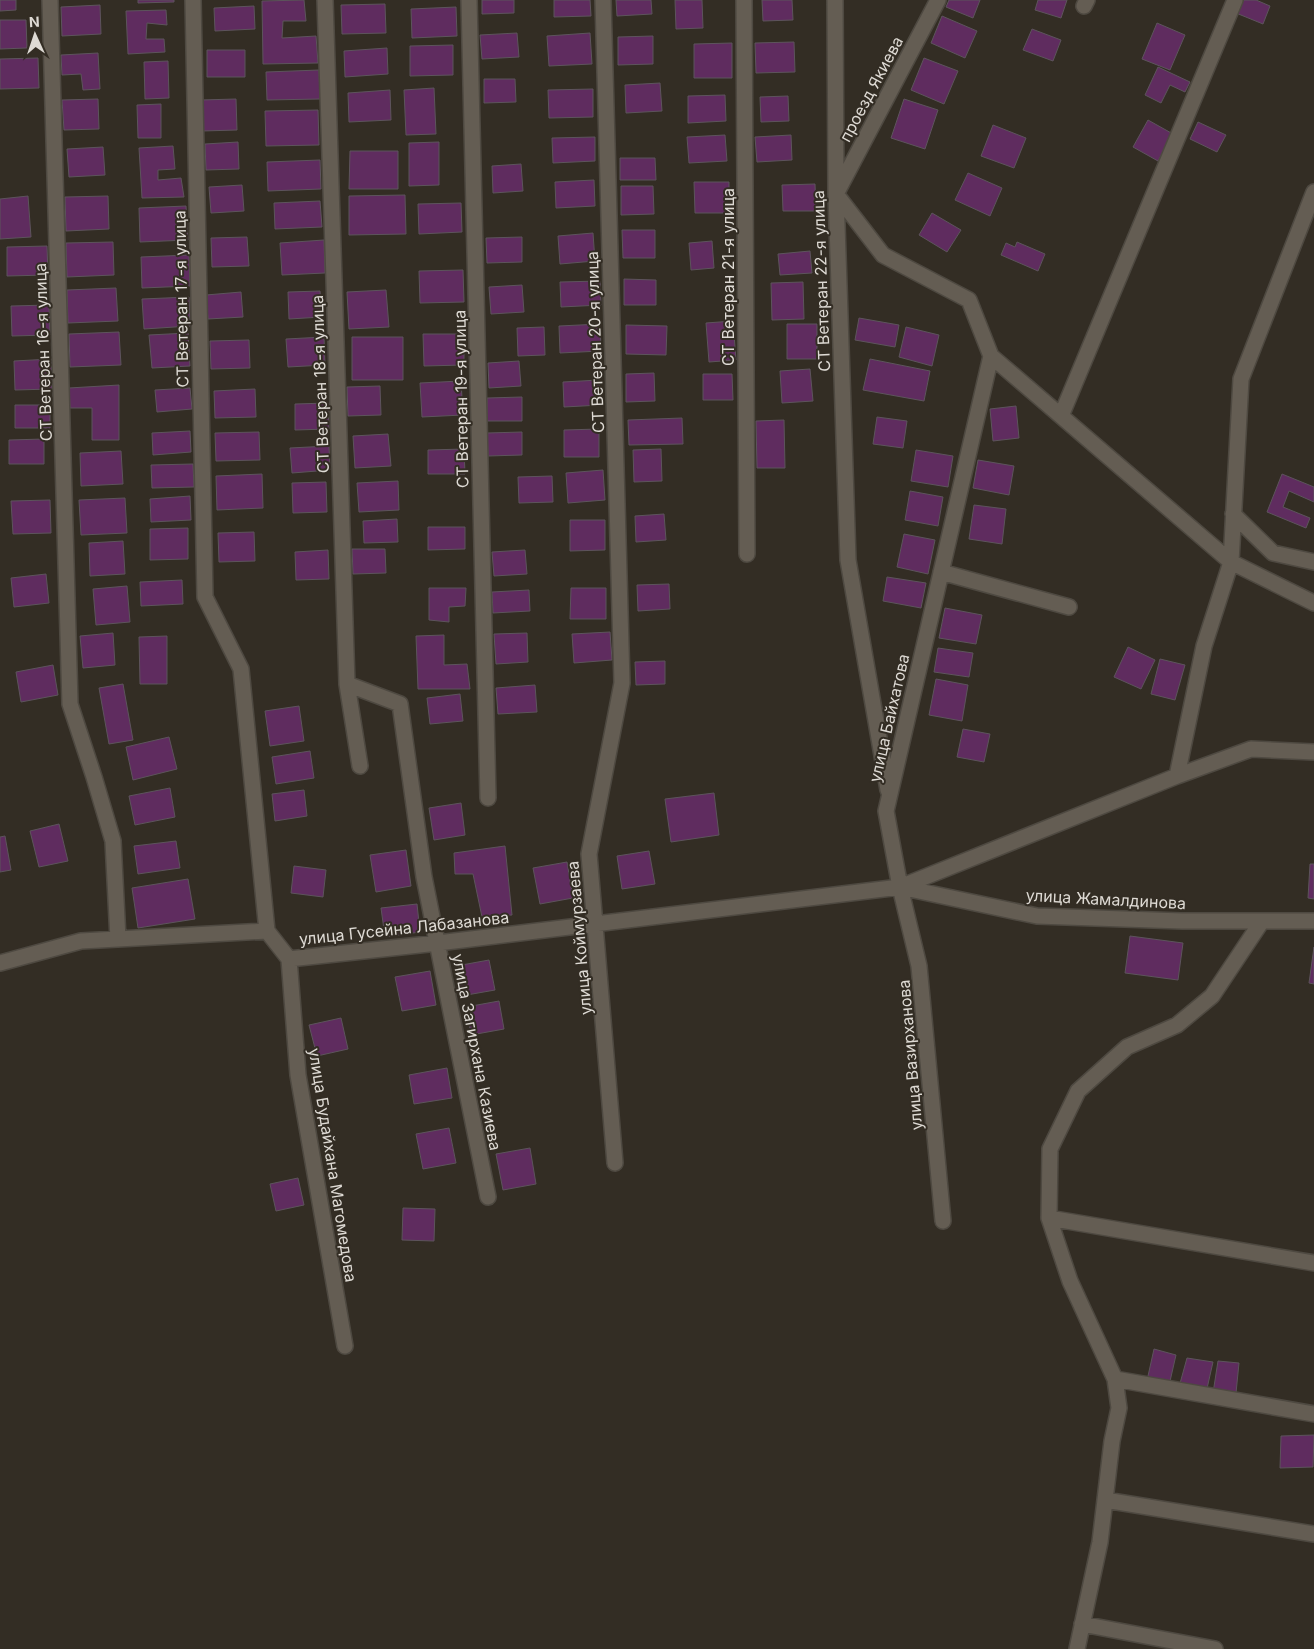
<svg xmlns="http://www.w3.org/2000/svg" width="1314" height="1649" viewBox="0 0 1314 1649" font-family="Inter,sans-serif">
<rect width="100%" height="100%" fill="#332d24"/>
<!-- building -->
<path fill="#5f2c5f" stroke="#5d545c" d="M0 0H16V10L0 11Z
M138 0H174V2L138 3Z
M304 0 306 21H283L282 38 316 36 318 63 263 64 262 1Z
M482 0H514V13L482 14Z
M554 0H590L591 16 554 17Z
M616 0H651L652 14 617 16Z
M675 0H702L703 28 676 29Z
M762 0H792L793 20 763 21Z
M949 0H980L973 18 946 7Z
M1038 0H1067L1061 18 1035 10Z
M1242 0H1256L1270 6 1263 24 1236 13Z
M385 4 386 33 342 34 341 5Z
M100 5 101 34 62 36 61 7Z
M254 6 255 29 215 31 214 8Z
M456 7 457 36 412 38 411 9Z
M166 10 167 25 147 23 146 39H164L165 52 128 54 126 11Z
M942 16 977 31 965 58 931 43Z
M0 20H26L27 48 0 49Z
M1157 23 1185 35 1170 70 1142 59Z
M1032 29 1061 40 1053 61 1023 50Z
M517 33 519 57 482 59 480 35Z
M590 33 592 64 549 66 547 36Z
M653 36V64L618 65V37Z
M794 42 795 72 756 73 755 43Z
M732 43V78H694V44Z
M453 45V75L410 76V46Z
M387 48 388 74 345 77 344 51Z
M207 50H245V77H207Z
M98 53 100 89 83 90 81 74 62 75 61 55Z
M38 58 39 88 0 89V59Z
M924 58 958 71 944 104 911 90Z
M168 61 169 98 145 99 144 62Z
M1158 67 1190 82 1185 92 1170 85 1161 103 1145 95Z
M319 70 320 99 267 100 266 72Z
M484 79H515L516 102 484 103Z
M660 83 662 111 626 113 625 85Z
M434 88 436 134 406 135 404 90Z
M593 89V117L549 118 548 90Z
M390 90 391 120 349 122 348 93Z
M725 95 726 121 688 123V96Z
M788 96 789 121 761 122 760 97Z
M98 99 99 129 64 130 62 100Z
M236 99 237 130 202 131 201 100Z
M904 99 938 110 925 149 891 138Z
M161 104V138H138L137 105Z
M318 110 319 145 266 146 265 111Z
M1148 120 1173 134 1158 161 1133 147Z
M1198 122 1226 135 1217 152 1190 139Z
M993 125 1026 138 1014 168 981 156Z
M725 135 727 161 689 163 687 137Z
M791 135 792 160 757 162 755 137Z
M595 137V161L553 163 552 138Z
M238 142 239 169 206 170 205 144Z
M439 142V185L409 186V143Z
M173 146 175 169 158 170V180L181 178 184 197 142 198 139 148Z
M103 147 105 175 69 177 67 149Z
M350 151H398V189H349Z
M620 158H655L656 180H620Z
M320 160 321 189 268 191 267 162Z
M521 164 523 191 493 193 492 166Z
M968 173 1002 188 990 216 955 200Z
M594 180 595 206 556 208 555 182Z
M694 182H729V213H695Z
M815 184 816 211H783L782 185Z
M242 185 244 211 211 213 209 187Z
M621 186H653L654 214 621 215Z
M405 195 406 234 349 235V196Z
M28 196 31 237 0 239V199Z
M108 196 109 229 66 231 65 197Z
M320 201 322 227 275 229 274 203Z
M461 203 462 232 419 234 418 204Z
M186 206 188 240 140 242 139 208Z
M932 213 961 230 947 252 919 235Z
M622 230H655V258H623Z
M593 233 595 261 560 264 558 236Z
M247 237 249 266 212 267 211 238Z
M522 237V262L487 263 486 238Z
M324 240 325 273 282 275 280 243Z
M712 241 714 268 691 270 689 243Z
M113 242 114 275 67 277 66 243Z
M1017 242 1045 254 1038 271 1001 255 1006 243 1015 247Z
M47 246 48 275 7 276V247Z
M810 251 812 273 780 275 778 254Z
M189 255 190 286 142 288 141 257Z
M463 270 464 302 420 303 419 271Z
M624 279 656 280V305H624Z
M600 281 601 305 561 307 560 282Z
M803 282 804 319 772 320 771 283Z
M522 285 524 312 491 314 489 287Z
M116 288 118 321 68 323 67 290Z
M386 290 389 327 349 329 347 292Z
M320 291 322 317 289 319 288 292Z
M241 292 243 317 208 319 206 295Z
M189 297 190 326 144 329 142 299Z
M49 305 50 335 12 336 11 306Z
M859 318 899 325 895 347 855 340Z
M733 321 736 360 709 362 706 323Z
M600 324 601 351 560 353 559 326Z
M787 324H817V359H787Z
M626 325 667 326 666 355 626 354Z
M544 327 545 355 518 356 517 328Z
M906 327 939 335 932 366 899 357Z
M119 332 121 365 70 367 69 334Z
M188 333 190 366 152 368 149 335Z
M423 334H464V365L424 366Z
M324 337 325 365 288 367 286 339Z
M352 337H403V380H352Z
M249 340 250 368 211 369 210 341Z
M51 359 52 389 15 390 14 361Z
M870 359 930 371 924 401 863 390Z
M519 361 521 386 489 388 488 363Z
M810 369 813 401 782 403 780 371Z
M654 373 655 401 626 402V374Z
M703 374H732L733 400H703Z
M599 380 601 405 564 407 563 382Z
M461 381 463 415 422 417 420 383Z
M119 385V440H92V408H70L69 388Z
M380 386 381 415 348 416 347 387Z
M190 388 192 409 157 412 155 390Z
M255 389 256 417 215 418 214 391Z
M522 397V421H487V398Z
M328 403 329 429 295 430V404Z
M15 405H50V428H15Z
M1016 406 1019 438 993 441 990 409Z
M877 417 907 421 903 448 873 444Z
M682 418 683 444 629 445 628 420Z
M784 420 785 468H757L756 421Z
M599 429V457H564V430Z
M190 431 191 452 153 455 152 433Z
M259 432 260 460 216 461 215 433Z
M522 432V455L488 456 487 433Z
M388 434 391 466 355 468 353 436Z
M44 439V464H9V440Z
M329 446 330 470 292 473 290 448Z
M464 449 465 474H428V450Z
M661 449 662 481 634 482 633 450Z
M916 450 953 456 948 487 911 481Z
M121 451 123 484 81 486 80 453Z
M978 460 1014 466 1009 495 973 488Z
M193 464 194 487 152 488 151 465Z
M603 470 605 500 568 503 566 473Z
M262 474 263 508 217 510 216 476Z
M1282 474 1314 487V502L1289 491 1283 507 1310 518 1306 528 1267 512Z
M552 476 553 502 519 503 518 477Z
M398 481 399 510 359 512 357 483Z
M326 482 327 512 293 513 292 483Z
M910 491 943 497 938 526 905 520Z
M190 496 191 520 151 522 150 499Z
M125 498 127 533 81 535 79 500Z
M50 500 51 533 13 534 11 501Z
M974 505 1006 509 1002 544 969 539Z
M664 514 666 540 636 542 635 516Z
M397 519 398 542 364 543 363 521Z
M570 520H605V550L570 551Z
M428 527H465V549L428 550Z
M188 528V559L150 560V529Z
M254 532 255 561 219 562 218 533Z
M904 534 935 540 928 574 897 567Z
M123 541 125 574 90 576 89 543Z
M352 549H385L386 573 353 574Z
M328 550 329 579 296 580 295 552Z
M525 550 527 574 494 576 492 552Z
M46 574 49 603 14 607 11 578Z
M887 577 926 583 921 608 883 601Z
M182 580 183 604 141 606 140 582Z
M669 584 670 609 638 611 637 585Z
M127 586 130 622 96 625 93 589Z
M429 588H466L465 606 449 607V622L429 620Z
M571 588H606V619H570Z
M529 590 530 611 493 613 492 592Z
M945 608 982 615 976 644 939 638Z
M610 632 612 660 574 663 572 634Z
M113 633 115 665 83 668 80 636Z
M527 633 528 662 496 664 494 634Z
M444 635V665L467 664 470 689H418L416 636Z
M167 636V684H140L139 637Z
M1128 647 1155 660 1141 689 1114 677Z
M938 648 973 653 969 677 934 672Z
M1160 659 1185 665 1175 700 1151 694Z
M665 661V684L636 685 635 662Z
M53 665 58 695 21 702 16 672Z
M936 679 968 685 962 721 929 715Z
M123 684 133 740 109 744 99 688Z
M535 685 537 712 498 714 496 688Z
M460 694 463 721 430 724 427 698Z
M299 706 304 741 270 746 265 711Z
M963 729 990 734 984 762 957 757Z
M169 737 177 769 133 780 126 747Z
M310 751 314 778 276 784 272 757Z
M170 788 175 817 135 825 129 796Z
M304 790 307 816 275 821 272 794Z
M714 793 719 835 671 842 665 799Z
M461 803 465 835 434 840 429 808Z
M59 824 68 861 39 867 30 831Z
M5 836 11 870 0 872V837Z
M176 841 180 868 138 874 134 846Z
M505 846 512 915 482 917 473 874H455L454 853Z
M406 850 411 886 376 892 370 855Z
M649 851 655 884 622 889 617 856Z
M567 862 573 898 540 904 533 868Z
M1310 864H1314V899L1308 898Z
M294 866 326 870 323 897 291 893Z
M188 879 195 919 138 928 132 888Z
M417 904 420 932 385 937 381 908Z
M1130 936 1183 943 1178 980 1125 973Z
M1314 947V984L1309 983Z
M489 960 495 990 461 996 456 966Z
M430 971 436 1005 402 1011 395 977Z
M499 1001 504 1029 471 1035 466 1007Z
M341 1018 348 1049 317 1056 309 1025Z
M447 1068 452 1098 414 1104 409 1075Z
M449 1128 456 1163 423 1169 416 1134Z
M530 1148 536 1184 503 1190 496 1154Z
M298 1178 304 1205 276 1211 270 1184Z
M403 1208 435 1209 434 1241 402 1240Z
M1154 1349 1176 1355 1168 1390 1146 1385Z
M1187 1358 1213 1362 1206 1393 1179 1387Z
M1218 1361 1239 1363 1236 1393H1213Z
M1314 1435 1313 1467 1280 1468 1281 1436Z"/>
<g fill="none" stroke-linecap="round" stroke-linejoin="round">
<!-- minor casing -->
<g stroke="#4e4941" stroke-width="18">
<path id="minor" d="M50 0 70 704 94 777 113 841 118 939
M193 0 205 597 241 669 267 931 289 959 438 943 900 887 1037 916 1182 921H1314
M325 0 347 684 360 766
M469 0 488 798
M603 0 622 683 589 854 615 1163
M744 0 747 554
M835 0 836 194 848 560 888 790
M938 0 836 194 883 255 969 300 991 356 886 811 900 887 1177 776 1251 749 1314 752
M1084 6 1087 0
M991 356 1231 562 1314 603
M1061 416 1235 0
M1233 514 1273 553 1314 562
M941 572 1069 607
M347 684 400 704 424 877 488 1197
M1177 776 1204 646 1231 562 1241 379 1314 192
M900 887 919 966 943 1221
M289 959 298 1075 345 1346
M0 963 81 941 267 931
M1049 1218 1314 1263
M1115 1379 1314 1414
M1105 1500 1314 1534
M1082 1624 1215 1649
M1077 1649 1100 1542 1112 1441 1119 1408 1115 1379 1070 1281 1049 1218 1050 1149 1078 1091 1127 1047 1177 1025 1212 996 1262 921"/>
</g>
<!-- minor -->
<use href="#minor" stroke="#645d53" stroke-width="15"/>
</g>
<g text-anchor="middle" dominant-baseline="central" stroke-width="4" stroke-linejoin="round" paint-order="stroke">
<!-- street labels -->
<g font-size="16" fill="#dedad4" stroke="#332d24">
<text transform="translate(871 89) rotate(-62)">проезд Якиева</text>
<text transform="translate(728 277) rotate(-90)">СТ Ветеран 21-я улица</text>
<text transform="translate(821 281) rotate(-92)">СТ Ветеран 22-я улица</text>
<text transform="translate(181 299) rotate(-91)">СТ Ветеран 17-я улица</text>
<text transform="translate(595 342) rotate(-92)">СТ Ветеран 20-я улица</text>
<text transform="translate(43 352) rotate(-92)">СТ Ветеран 16-я улица</text>
<text transform="translate(320 384) rotate(-92)">СТ Ветеран 18-я улица</text>
<text transform="translate(461 399) rotate(-91)">СТ Ветеран 19-я улица</text>
<text transform="translate(889 718) rotate(-77)">улица Байхатова</text>
<text transform="translate(1106 899) rotate(3)">улица Жамалдинова</text>
<text transform="translate(404 928) rotate(-6)">улица Гусейна Лабазанова</text>
<text transform="translate(579 938) rotate(-95)">улица Коймурзаева</text>
<text transform="translate(477 1052) rotate(79)">улица Загирхана Казиева</text>
<text transform="translate(910 1055) rotate(-95)">улица Вазирханова</text>
<text transform="translate(333 1165) rotate(81)">улица Будайхана Магомедова</text>
</g>
</g>
<!-- north arrow -->
<g transform="translate(35 35) rotate(357)" stroke="#332d24" stroke-width="4" paint-order="stroke">
<path d="M0-4L9 19L0 12L-9 19Z" fill="#dedad4"/>
<text y="-8" font-size="14" font-weight="bold" text-anchor="middle" fill="#dedad4">N</text>
</g>
</svg>
